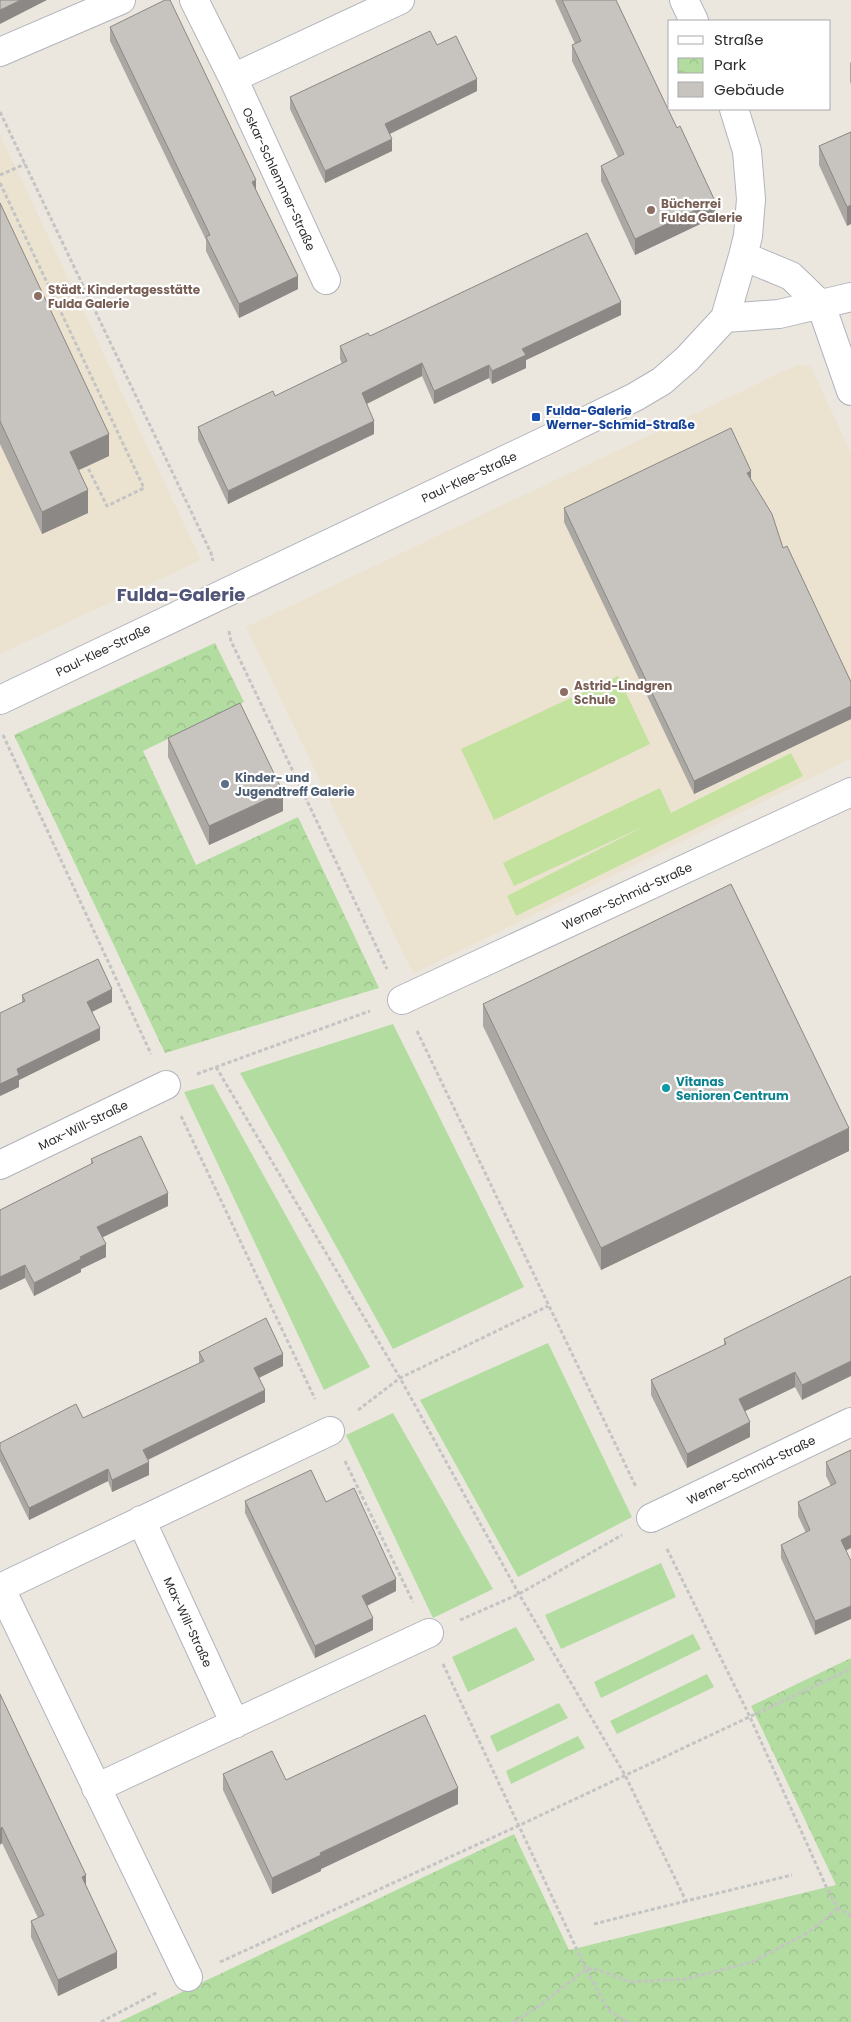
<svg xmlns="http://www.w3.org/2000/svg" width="851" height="2022" viewBox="0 0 851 2022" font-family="Poppins,sans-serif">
<defs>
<pattern id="park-crowns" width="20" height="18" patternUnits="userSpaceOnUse" patternTransform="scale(1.25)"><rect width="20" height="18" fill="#b3dca1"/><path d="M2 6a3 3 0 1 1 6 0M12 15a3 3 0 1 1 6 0" fill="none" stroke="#9abd8b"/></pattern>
</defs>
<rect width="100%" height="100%" fill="#ebe7df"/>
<!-- education -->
<path fill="#ebe3d0" d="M0 134 201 560 0 654Z
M799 364 811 367 851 453V758L413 974 246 627Z"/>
<!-- grass -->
<path fill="#b3dca1" d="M393 1024 524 1287 393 1349 240 1073Z
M213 1084 370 1367 324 1390 184 1092Z
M548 1343 632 1517 518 1577 420 1400Z
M393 1413 493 1589 433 1618 346 1435Z
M661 1563 676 1597 561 1649 545 1615Z
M516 1627 535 1660 468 1692 452 1657Z
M693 1634 701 1649 601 1698 594 1682Z
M707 1674 714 1687 617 1734 610 1721Z
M559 1703 568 1718 497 1752 490 1736Z
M578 1736 585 1748 511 1784 506 1771Z"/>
<!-- park -->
<path fill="url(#park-crowns)" d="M215 643 244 702 143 751 196 865 298 817 379 988 165 1053 14 735Z
M851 1658V2022H119L514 1834 569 1950 836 1885 751 1706Z"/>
<!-- pitch -->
<path fill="#c2e29e" d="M618 676 650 744 494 820 461 749Z
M791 753 803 776 516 916 507 896 647 825 514 886 503 863 660 788 671 813Z"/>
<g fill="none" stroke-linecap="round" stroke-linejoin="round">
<!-- street casing -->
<g stroke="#b2b4bd" stroke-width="30">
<path id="street" d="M194 0 233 78 326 280
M684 0 694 21
M0 52 121 0
M233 78 400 0
M743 256 791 276 821 305 851 391
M725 318 779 314 851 297
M0 700 547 440 635 397 662 381 687 359 725 318 743 256 748 236 751 199 747 151 734 109
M402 1000 851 792
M0 1165 166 1085
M651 1518 851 1422
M141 1520 235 1724
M0 1587 188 1977
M0 1588 330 1431
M96 1788 429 1633"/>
</g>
<!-- path -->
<path stroke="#c4c4c4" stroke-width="3" stroke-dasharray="4 2.5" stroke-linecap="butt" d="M0 112 211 553 213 561
M0 175 25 164
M0 183 144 488 107 506 87 466
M229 631 231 641 387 969
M3 735 151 1054
M417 1031 636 1487
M216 1067 400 1378 519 1594 625 1775 686 1901 792 1875
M197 1074 370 1011
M181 1116 315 1399
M358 1410 400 1378 548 1306
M345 1461 413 1602
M667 1549 750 1717 829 1893 838 1908 851 1916
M460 1620 519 1594 622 1535
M443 1664 586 1969 608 2010 628 2022
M594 1924 686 1901
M220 1962 520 1825 851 1669
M101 2022 158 1992
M514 2022 542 2004 586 1969H596L630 1982 686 1979 752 1962 809 1932 838 1908"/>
<!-- street -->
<use href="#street" stroke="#fff" stroke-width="28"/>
</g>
<!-- wall -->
<path fill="#aba8a3" d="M555 0H616L715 217 635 255 601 181V166L618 157 572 61V45L575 44Z
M110 27 256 191 298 289 239 318 206 251V240L110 41Z
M437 45 477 91 390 134 392 151 325 183 290 109V97Z
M851 62V84L850 82V63Z
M851 132 847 226 819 165V146Z
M0 203 109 456 79 470 88 513 42 534 0 444Z
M621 315 526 360V368L492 384 489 378 434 404 422 376 367 404 374 434 228 504 198 440V427L275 396 342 364 340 359V346L370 336Z
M751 479 783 548 851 682V719L694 794 564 522V508Z
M168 738 283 811 209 845 168 757Z
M22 995 112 1002 92 1012 100 1040 19 1080V1087L0 1096 22 1002Z
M483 1004 849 1151 601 1270 483 1026Z
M91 1159 168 1206 102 1237 106 1257 81 1269V1272L34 1296 25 1278 0 1290V1210L91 1164Z
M851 1276 802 1400 795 1387 745 1411 750 1437 687 1468 651 1395V1380L724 1345V1339Z
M199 1352 283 1366 259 1378 265 1402 148 1460 149 1475 112 1492 108 1481 29 1520 0 1461V1443L83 1418 199 1363Z
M851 1450 846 1550 815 1635 781 1558V1545L806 1533 798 1516V1502L831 1486 826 1476V1462Z
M245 1501 326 1502 396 1591 367 1606 373 1630 315 1658 245 1513Z
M0 1694 86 1886 117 1968 58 1996 31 1937V1921L38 1918 2 1843Z
M223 1774 286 1780 458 1804 321 1869V1871L272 1894 223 1790Z"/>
<!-- shaded-wall -->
<path fill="#8b8885" d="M21 0H47L0 24V10Z
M477 79V91L385 136V124Z
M392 139V151L325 183V171Z
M256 180V193L252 182Z
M715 201V217L635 255V239Z
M851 205V224L847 226V207Z
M298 276V289L239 318V304Z
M621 302V315L526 360V368L492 384V371L522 349Z
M422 363V376L362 406V393Z
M489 365V378L434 404V391Z
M374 421V434L228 504V491Z
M109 434V456L70 474V452Z
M751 471V485L747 473Z
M88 490V513L42 534V512Z
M851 706V719L694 794V781Z
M283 792V811L209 845V826Z
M112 989V1002L87 1014V1002Z
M100 1028V1040L19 1080V1087L0 1096V1084L17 1069Z
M849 1128V1151L601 1270V1248Z
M168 1193V1206L97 1240V1227Z
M106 1244V1257L81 1269V1272L34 1296V1283L80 1257Z
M25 1265V1278L0 1290V1277Z
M283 1354V1366L254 1380V1368Z
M851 1361V1376L802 1400V1385Z
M795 1372V1387L739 1414V1399Z
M265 1390V1402L143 1462V1450Z
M750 1422V1437L687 1468V1454Z
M149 1462V1475L112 1492V1480Z
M108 1469V1481L29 1520V1508Z
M851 1535V1548L841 1553V1540Z
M396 1579V1591L362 1608V1596Z
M851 1606V1619L815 1635V1621Z
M373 1618V1630L315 1658V1646Z
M458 1788V1804L321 1869V1871L272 1894V1878L320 1853Z
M2 1827V1843L0 1845V1829Z
M86 1875V1891L82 1877Z
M117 1952V1968L58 1996V1980Z"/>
<!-- building -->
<path fill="#c7c3be" stroke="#8b8885" d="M0 0H21L0 10Z
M165 0H170L256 180 252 182 298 276 239 304 206 237 210 235 110 27Z
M562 0H616L677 128 680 126 715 201 635 239 601 166 624 154 572 45 581 41Z
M430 31 437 45 456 36 477 79 385 124 392 139 325 171 290 97Z
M851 132V205L847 207 819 146Z
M0 203 109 434 70 452 88 490 42 512 0 421Z
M587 233 621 302 522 349 526 355 492 371 489 365 434 391 422 363 362 393 374 421 228 491 198 427 273 391 275 396 347 361 340 346 368 333 370 336Z
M731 428 751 471 747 473 772 514 783 548 787 546 851 682V706L694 781 564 508Z
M240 703 283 792 209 826 168 738Z
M731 884 849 1128 601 1248 483 1004Z
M98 959 112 989 87 1002 100 1028 17 1069 19 1075 0 1084V1013L25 1001 22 995Z
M141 1136 168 1193 97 1227 106 1244 80 1257 81 1259 34 1283 25 1265 0 1277V1210L93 1163 91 1159Z
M851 1276V1361L802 1385 795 1372 739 1399 750 1422 687 1454 651 1380 726 1344 724 1339Z
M266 1318 283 1354 254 1368 265 1390 143 1450 149 1462 112 1480 108 1469 29 1508 0 1449V1443L76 1404 83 1418 204 1361 199 1352Z
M851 1450V1535L841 1540 851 1561V1606L815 1621 781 1545 810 1530 798 1502 836 1483 826 1462Z
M311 1470 326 1502 354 1488 396 1579 362 1596 373 1618 315 1646 245 1501Z
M0 1694 86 1875 82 1877 117 1952 58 1980 31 1921 44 1915 2 1827 0 1829Z
M425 1715 458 1788 320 1853 321 1855 272 1878 223 1774 272 1751 286 1780Z"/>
<!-- markers -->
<g fill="#8d6e63" stroke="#fff" stroke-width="2">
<circle cx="651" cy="210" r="5"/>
<circle cx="38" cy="296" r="5"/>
<circle cx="564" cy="692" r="5"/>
</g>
<rect fill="#1a4fb4" stroke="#fff" stroke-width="2" x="531" y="412" width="10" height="10" rx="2.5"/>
<circle fill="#5c6f8a" stroke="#fff" stroke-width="2" cx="225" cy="784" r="5"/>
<circle fill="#0f9aa8" stroke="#fff" stroke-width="2" cx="666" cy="1088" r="5"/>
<g text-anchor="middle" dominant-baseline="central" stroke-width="4.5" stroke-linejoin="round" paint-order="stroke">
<!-- street labels -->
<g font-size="12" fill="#2b2b2b" stroke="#fff">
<text transform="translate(279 179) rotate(65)">Oskar-Schlemmer-Straße</text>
<text transform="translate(469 477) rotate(-25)">Paul-Klee-Straße</text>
<text transform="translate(103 650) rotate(-26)">Paul-Klee-Straße</text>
<text transform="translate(627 896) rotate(-25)">Werner-Schmid-Straße</text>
<text transform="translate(83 1125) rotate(-26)">Max-Will-Straße</text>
<text transform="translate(751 1470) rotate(-26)">Werner-Schmid-Straße</text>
<text transform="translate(188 1622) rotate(65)">Max-Will-Straße</text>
</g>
<!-- education labels -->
<g font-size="12" font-weight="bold" fill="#785e54" stroke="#fff" text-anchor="start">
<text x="661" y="203">Bücherrei<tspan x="661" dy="14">Fulda Galerie</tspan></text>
<text x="48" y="289">Städt. Kindertagesstätte<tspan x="48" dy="14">Fulda Galerie</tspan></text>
<text x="574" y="685">Astrid-Lindgren<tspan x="574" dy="14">Schule</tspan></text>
</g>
<!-- transit labels -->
<g font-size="12" font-weight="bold" fill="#164399" stroke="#fff" text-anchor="start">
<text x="546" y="410">Fulda-Galerie<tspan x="546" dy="14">Werner-Schmid-Straße</tspan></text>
</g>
<!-- service labels -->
<g font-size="12" font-weight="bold" fill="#4e5e75" stroke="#fff" text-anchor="start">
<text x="235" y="777">Kinder- und<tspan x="235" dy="14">Jugendtreff Galerie</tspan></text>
</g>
<!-- culture labels -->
<g font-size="12" font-weight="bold" fill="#0d838f" stroke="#fff" text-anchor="start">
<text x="676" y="1081">Vitanas<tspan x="676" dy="14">Senioren Centrum</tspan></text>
</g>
<!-- district labels -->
<g font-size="18" font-weight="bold" fill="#505577" stroke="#fff">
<text x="181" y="594">Fulda-Galerie</text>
</g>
</g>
<!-- legend -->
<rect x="668" y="20" width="162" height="90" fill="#ffffff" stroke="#aaaaaa"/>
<rect x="678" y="36" width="25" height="8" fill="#ffffff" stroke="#aaaaaa"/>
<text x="714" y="45" font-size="15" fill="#2b2b2b">Straße</text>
<rect x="678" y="58" width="25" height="15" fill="url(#park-crowns)" stroke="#aaaaaa"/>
<text x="714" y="70" font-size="15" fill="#2b2b2b">Park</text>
<rect x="678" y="82" width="25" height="15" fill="#c7c3be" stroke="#aaaaaa"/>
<text x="714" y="95" font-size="15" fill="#2b2b2b">Gebäude</text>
</svg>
